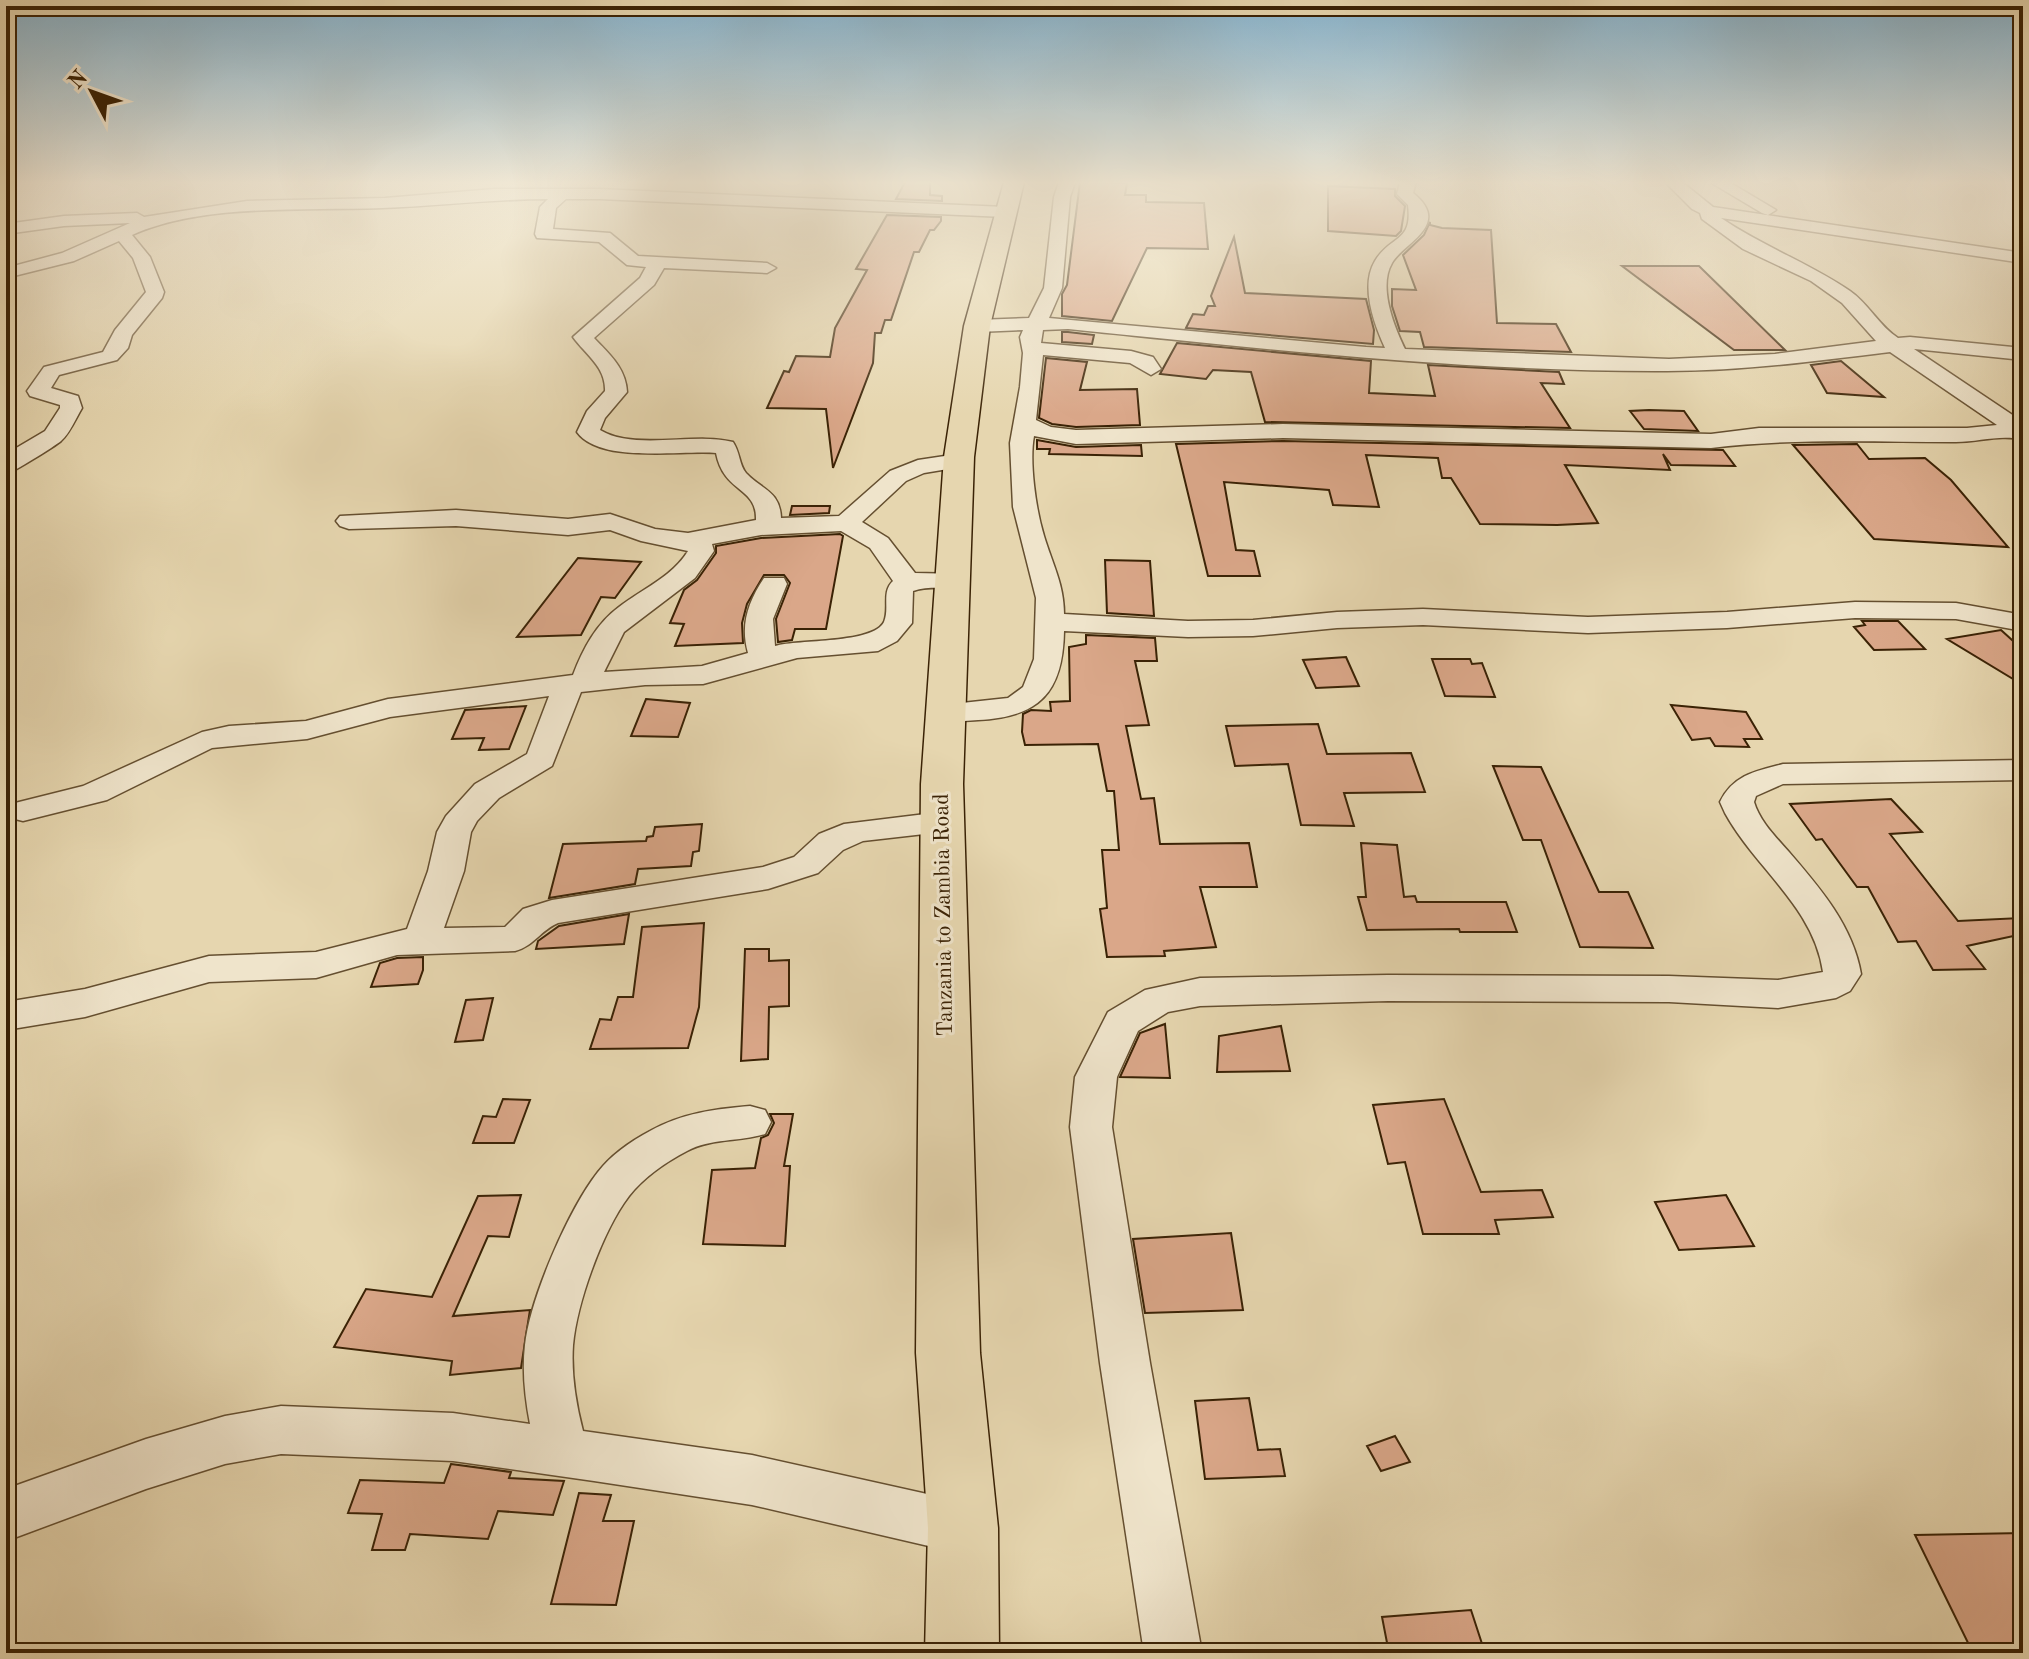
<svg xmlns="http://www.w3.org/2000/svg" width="2029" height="1659" viewBox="0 0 2029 1659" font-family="'Old Standard TT',serif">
<rect width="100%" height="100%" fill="#e6d6af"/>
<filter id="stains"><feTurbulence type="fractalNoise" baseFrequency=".0025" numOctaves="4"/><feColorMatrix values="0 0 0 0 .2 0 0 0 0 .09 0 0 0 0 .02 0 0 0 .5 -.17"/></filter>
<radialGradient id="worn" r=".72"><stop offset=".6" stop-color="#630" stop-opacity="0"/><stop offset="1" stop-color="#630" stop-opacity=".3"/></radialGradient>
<!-- building -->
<path fill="#daa789" stroke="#3a2205" stroke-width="2" d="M905 182H930V195L942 196V201L896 199Z
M1080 182 1127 183 1125 195H1146V202L1204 203 1208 249 1147 248 1112 321 1062 316V294L1067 285Z
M1328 186 1395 189V196L1405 206 1401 231 1396 236 1328 231Z
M887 215 941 217V221L934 230H930L919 252H914L891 320H885L881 333H875L873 363 833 468 826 409 767 408 784 371 789 372 796 356 830 357 835 328 867 270 856 269Z
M1430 222V225L1442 228 1491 230 1497 323 1556 324 1571 352 1424 347 1420 332 1400 331 1392 306V289L1416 290 1403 255 1424 235Z
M1234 237 1245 293 1366 299 1374 330 1373 344 1186 328 1193 314 1204 315 1208 306H1215L1211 296Z
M1622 266H1699L1785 350H1734Z
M1062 332H1068L1094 335 1092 344 1062 342Z
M1177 343 1371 361 1369 393 1435 396 1428 365 1559 372 1564 384 1541 383 1570 428 1265 422 1251 372 1213 370 1206 379 1160 374Z
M1046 358 1087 362 1080 390 1137 389 1140 425 1076 427 1052 424 1039 418Z
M1841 361 1884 397 1827 393 1811 365Z
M1649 410 1684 411 1698 431 1644 429 1630 411Z
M1037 440 1076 447 1141 445 1142 456 1049 454 1050 449H1037Z
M1283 441 1723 450 1735 466 1671 465 1663 454 1670 470 1565 465 1598 523 1557 525 1480 524 1451 478H1442L1438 458 1366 455 1379 507 1333 505 1329 490 1224 482 1236 550 1254 551 1260 576H1208L1176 444Z
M1857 444 1869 459 1925 458 1951 480 2008 547 1874 539 1793 445Z
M792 506H830L829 513 790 515Z
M840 534 843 536 826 629H795L792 640 778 642 776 619 790 583 784 575H764L747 604 742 623 743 643 675 646 684 624 670 623 684 590 697 580 716 553V546L761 538Z
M578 558 641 562 615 598 601 597 581 635 517 637Z
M1105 560 1150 561 1154 616 1107 613Z
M1862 621H1898L1925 649 1874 650 1854 627 1865 625Z
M2001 630 2023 650V685L1947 639Z
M1086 635 1155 638 1157 661H1135L1149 725 1126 726 1141 799 1154 798 1160 844 1249 843 1257 887H1200L1216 947 1164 951 1165 956 1107 957 1100 909 1107 908 1102 850H1119L1114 791H1107L1098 744 1025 745 1022 732 1023 714 1031 710 1051 711 1050 702 1070 701 1069 647 1086 644Z
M1346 657 1359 686 1316 688 1303 660Z
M1432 659H1470L1472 664 1482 663 1495 697 1445 696Z
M646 699 690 703 678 737 631 736Z
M1671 705 1746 712 1762 739H1744L1749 747 1715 746 1710 738 1692 740Z
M526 706 509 749 479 750 484 738 452 739 465 710Z
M1318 724 1327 754 1411 753 1425 792 1344 793 1354 826 1301 825 1288 764 1235 766 1226 726Z
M1493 766 1541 767 1599 892H1628L1653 948 1580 947 1541 840H1523Z
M1891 799 1922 832 1890 834 1958 921 2021 918 2023 934 1967 946 1985 969 1933 970 1916 941 1898 942 1868 887H1857L1822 839 1816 840 1790 804Z
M702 824 699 851 693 852 691 866 638 869 635 884 549 898 563 844 646 841 647 837 653 836 655 827Z
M1361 843 1397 845 1404 897 1415 896 1417 902H1506L1517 932H1460L1459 929 1367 930 1358 897H1366Z
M629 914 624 944 536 949 538 941 559 926Z
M704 923 699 1007 688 1048 590 1049 600 1019 611 1020 618 997H633L642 927Z
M745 949H769V961L789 960V1006L769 1007 768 1059 741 1061Z
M423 957V970L418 984 371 987 380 963 397 958Z
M493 998 483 1040 455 1042 466 1000Z
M1165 1024 1170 1078 1120 1077 1140 1033Z
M1281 1026 1290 1071 1217 1072 1219 1036Z
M503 1099 530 1100 514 1143H473L483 1116 496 1117Z
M1444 1099 1481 1192 1542 1190 1553 1217 1495 1220 1499 1234H1423L1405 1162 1388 1164 1373 1105Z
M770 1114H793L784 1166H790L785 1246 703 1244 712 1170 755 1168 761 1138 768 1135 774 1123Z
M521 1195 509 1237 488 1236 453 1316 530 1310 521 1368 450 1375 452 1361 334 1347 366 1289 432 1297 478 1196Z
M1726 1195 1754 1246 1679 1250 1655 1202Z
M1231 1233 1243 1310 1145 1313 1133 1239Z
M1249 1398 1258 1450 1280 1449 1285 1476 1205 1479 1195 1401Z
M1395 1436 1410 1462 1381 1471 1367 1446Z
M451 1464 511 1472 509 1478 564 1481 553 1515 498 1511 488 1539 410 1534 405 1550H372L382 1514 348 1513 360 1480 444 1483Z
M579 1493 611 1495 603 1521H634L616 1605 551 1604Z
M2023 1533V1653H1973L1915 1535Z
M1471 1610 1485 1653H1389L1382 1617Z"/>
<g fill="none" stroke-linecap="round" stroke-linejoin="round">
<!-- minor casing -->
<g stroke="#654f30" stroke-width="3">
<path id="minor" d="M1059 182H1075L1070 197 1062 288 1049 318 1366 347 1385 348C1374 324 1360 286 1375 261 1390 235 1413 243 1408 205L1397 194 1400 182H1416L1413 193C1453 225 1403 243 1392 263 1378 287 1394 326 1405 349L1669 359 1775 354 1876 341 1842 303 1811 281 1743 249 1702 219 1700 213 1692 209 1665 182H1682L1713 207 2023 253V263L1721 218C1762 246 1809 263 1850 291 1869 304 1879 326 1898 338L1910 337 2023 348V360L1914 349 2023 422V440C2002 434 1979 442 1956 442 1875 442 1792 438 1711 448L1283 438 1076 444 1034 436C1029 462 1036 510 1044 536 1052 563 1064 584 1064 614L1188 621 1253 620 1337 612 1423 609 1588 617 1727 612 1855 602 1956 603 2023 615V631L1956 619 1855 618 1727 628 1588 633 1423 625 1337 628 1253 636 1188 637 1064 631C1063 693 1039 717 978 720 963 721 949 723 934 720L930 713 934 706 1008 698 1023 687 1034 659 1036 598 1013 507 1010 443 1020 387 1023 353 1020 337 1023 330 977 332 967 326 977 320 1029 318 1044 288 1054 197ZM1068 329C1267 349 1466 372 1667 371 1742 371 1816 361 1890 352L1997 425 1967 428H1759L1711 434 1283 424 1076 430 1051 427 1036 420 1043 355 1130 363 1151 375 1161 369 1153 357 1131 351 1041 343 1043 330Z
M1710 182H1729L1776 210 1768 215 1762 213Z
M494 189H599L1005 207 1013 212 1005 217 599 199H566L556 208 553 229 610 233 638 256 767 263 776 268 767 273 664 268 654 285 594 338C609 354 626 368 627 392L605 418 600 430C634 451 694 432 733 442 740 452 739 465 746 473 762 490 780 491 781 518L839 516 890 471 918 460 958 454 966 456 970 461 966 466 924 473 906 481 862 522 888 538 915 573 961 574 965 580 961 586C946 590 929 585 913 591L912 623 897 641 878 651 797 658 703 684 645 685 581 692 552 766 499 798 477 821 471 832 464 871 444 928 505 927 523 909 552 900 763 867 794 857 819 834 844 824 942 812 954 815 959 822 954 829 942 832 863 841 843 850 818 873 768 889 558 923C541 930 534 946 515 951L397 955 316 978 209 982 85 1017 6 1030V1002L85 989 209 956 316 952 407 929 428 871 437 832 446 816 475 784 527 754 549 696 390 717 307 739 212 748 107 800 23 821 11 818 6 811 11 804 83 786 202 732 229 726 306 721 388 699 573 675C583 649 596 624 619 607 642 589 672 577 688 551L641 541 610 530 568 535 456 526 349 529 340 526 336 521 340 516 456 510 568 519 610 514 655 529 688 533 756 520C757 486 724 494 716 453 681 450 600 464 577 432L587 411 605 391C606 367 586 355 573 337L640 278 646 267 627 265 599 242 537 238 535 234 540 207 548 199C492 199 437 206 382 208 304 211 203 203 132 235L150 257 164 292 162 298 132 335 128 348 117 360 59 375 51 388 78 396 82 408C76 418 70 433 61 441 55 446 12 473 6 474V454L45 431 60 408V405L30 396 27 391 44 367 103 352 115 330 146 292 133 258 119 241 74 261 6 278V268L62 253 130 223 64 226 6 234V224L64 216 137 213 144 217 247 201 385 198ZM841 531 870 548 893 581C881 592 890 608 884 622 873 644 799 639 775 646L773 619 787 584 784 578H764C748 602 740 625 748 653L702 666 604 672 624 632 695 578 714 551 712 544 761 535Z
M2023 760V780L1783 784 1756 796 1754 802C1760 822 1776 837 1789 852 1820 888 1853 926 1861 974L1850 991 1836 998 1778 1008 1669 1002 1388 1001 1200 1006 1168 1012 1138 1031 1117 1077 1112 1127 1150 1363 1202 1653H1144L1100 1363 1070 1127 1075 1077 1108 1012 1145 990 1200 978 1388 975 1669 976 1778 980 1823 972C1814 907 1755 868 1725 813L1720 802C1733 775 1756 771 1783 764Z
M750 1106 765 1110 771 1122 765 1134C740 1142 711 1138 687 1151 666 1162 644 1177 629 1196 603 1230 577 1302 573 1345 571 1374 576 1404 583 1431L752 1455 963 1502 982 1509 990 1528 982 1547 963 1554 752 1505 594 1481 453 1461 281 1454 225 1464 146 1489 6 1541V1489L146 1439 225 1416 281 1406 453 1413 530 1424C525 1398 522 1371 525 1345 530 1298 569 1209 598 1172 611 1155 631 1141 650 1131 682 1113 715 1109 750 1106Z"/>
</g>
<!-- highway casing -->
<g stroke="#3a2205" stroke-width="3">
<path id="highway" d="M1004 182H1024L990 326 974 457 963 784 980 1353 998 1528 999 1653H925L928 1528 916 1353 921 784 944 457 964 326Z"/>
</g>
<!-- minor -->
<use href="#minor" fill="#efe4cb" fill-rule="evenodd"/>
<!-- highway -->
<use href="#highway" fill="#e6d6af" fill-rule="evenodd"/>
</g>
<!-- sky -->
<linearGradient id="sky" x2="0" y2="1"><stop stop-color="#87b6d2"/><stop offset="0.44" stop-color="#f4eddb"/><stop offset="1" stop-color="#f4eddb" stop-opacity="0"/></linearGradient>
<rect width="2029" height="415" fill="url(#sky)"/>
<g text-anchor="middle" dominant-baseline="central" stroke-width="6" stroke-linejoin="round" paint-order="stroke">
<!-- street labels -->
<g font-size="22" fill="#3a2205" stroke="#efe4cb">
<text transform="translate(944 915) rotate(-91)">Tanzania to Zambia Road</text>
</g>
</g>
<!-- margin -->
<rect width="2029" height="1659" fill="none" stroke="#e6d6af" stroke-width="32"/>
<rect x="8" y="8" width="2013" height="1643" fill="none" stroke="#3a2205" stroke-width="4"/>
<rect x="16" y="16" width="1997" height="1627" fill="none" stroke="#3a2205" stroke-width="2"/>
<!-- north arrow -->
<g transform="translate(92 92) rotate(311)" stroke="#efe4cb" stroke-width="6" paint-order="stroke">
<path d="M0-6L14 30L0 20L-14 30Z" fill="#3a2205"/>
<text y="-12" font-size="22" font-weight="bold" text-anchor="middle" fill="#3a2205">N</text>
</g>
<rect width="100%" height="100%" filter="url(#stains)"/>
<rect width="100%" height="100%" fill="url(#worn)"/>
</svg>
